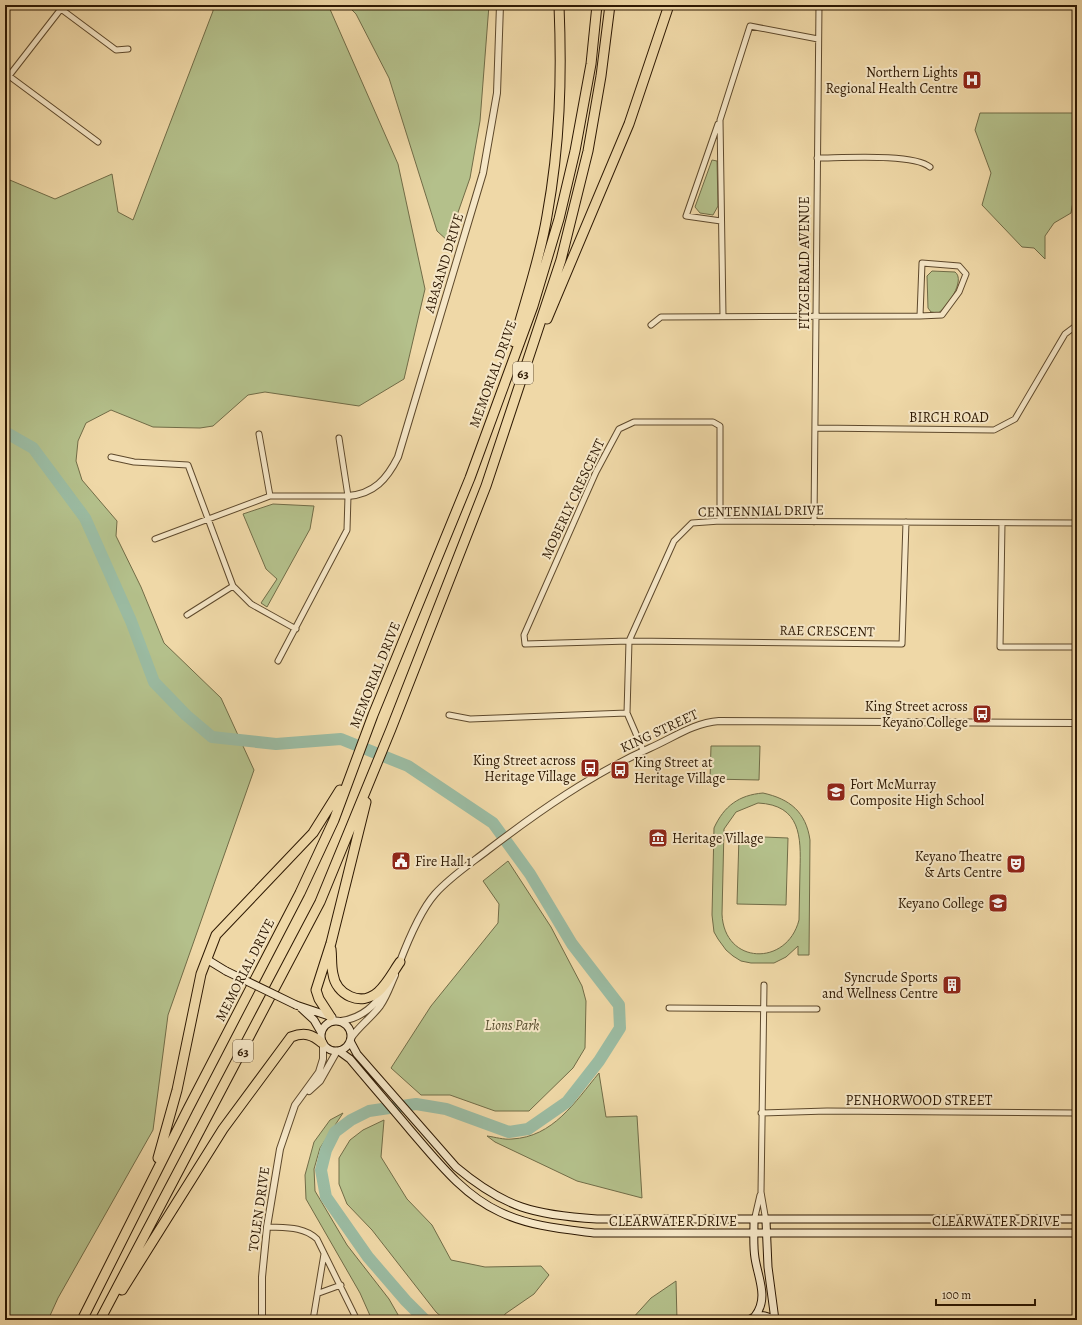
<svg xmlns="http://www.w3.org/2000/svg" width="1082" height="1325" viewBox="0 0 1082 1325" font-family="Alegreya,serif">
<rect width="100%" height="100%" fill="#efd8a7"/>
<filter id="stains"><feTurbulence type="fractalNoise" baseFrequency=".005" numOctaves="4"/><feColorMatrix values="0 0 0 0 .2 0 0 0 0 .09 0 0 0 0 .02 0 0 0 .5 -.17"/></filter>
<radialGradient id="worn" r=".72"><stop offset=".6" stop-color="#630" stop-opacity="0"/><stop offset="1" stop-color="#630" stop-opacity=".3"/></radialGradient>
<!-- green -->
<path fill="#b4c08b" stroke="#716c47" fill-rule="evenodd" d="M213 5H327L329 7 398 164 425 289 404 379 359 406 265 392 248 395 213 426 200 428 153 427 111 410 86 423 78 441 76 461 82 480 117 521 116 536 141 587 164 643 221 698 254 770 168 1015 153 1130 58 1298 48 1320H5V178L55 199 112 174 118 212 133 220 213 11Z
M347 5H489L480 121 470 178 448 241 437 231 389 78 356 14Z
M980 113H1077L1076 184 1071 213 1054 223 1045 236V259L1034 248 1022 247 982 205 991 173 975 130Z
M712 160 717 161 718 206 713 215 700 213 695 207Z
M932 271 955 272C966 280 947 308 938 313L931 312 928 308 927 276Z
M273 504 314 506 310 529 267 607 261 603 277 579 266 569 243 514Z
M711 746H760L759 780 710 779Z
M763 793C790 799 806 812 810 840L809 955H798V946L786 957 774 963H751L741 961 733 956 726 950 718 939 714 932 712 915 714 828C724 806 739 795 763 793ZM758 803C801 805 801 837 800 870 800 887 799 903 799 920 787 967 724 965 722 914L724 829 736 812Z
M739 836 788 838 786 905 737 904Z
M508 861 551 927 582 986 586 1001 585 1048 573 1068 529 1111H495L450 1095H421L391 1068 431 1006 498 923 499 904 483 881Z
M599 1073 606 1117 637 1116 642 1198 577 1181 495 1142 487 1136C495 1137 504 1140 512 1139 553 1137 575 1102 599 1073Z
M343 1113 320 1148 314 1169 315 1191 347 1245 389 1299 401 1320H372L360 1293 306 1199 305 1175 314 1142 330 1120Z
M384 1120 381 1157 407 1199 432 1225 451 1260 485 1267 541 1266 549 1275 534 1294 505 1314 502 1320H445L436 1312 372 1230 347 1204 339 1184V1158L350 1140 363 1130Z
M676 1281 677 1320H631L651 1298Z"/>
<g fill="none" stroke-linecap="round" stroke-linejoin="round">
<!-- river -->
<path stroke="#9bbba2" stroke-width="12" d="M5 432 33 448 85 518 131 621 154 682 186 715 212 737 276 744 341 739 408 766 493 823 530 874 572 944 619 1005 620 1028 599 1061 567 1102 528 1129 509 1132 446 1109 416 1104 369 1111 351 1120 335 1132 326 1150 321 1170 326 1197 368 1257 406 1301 425 1320"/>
<!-- minor casing -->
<g stroke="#5e492c" stroke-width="7">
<path id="minor" d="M61 9 116 50 128 49
M5 73 98 142
M5 81 64 5
M718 124 686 216 721 221
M817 158C841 158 913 153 930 167
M723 316 720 120 750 26 818 39
M651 325 661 317 920 316 942 315 959 292 966 274 959 266 922 263 920 316
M815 428 994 430 1015 419 1065 334 1077 325
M259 434 270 496
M111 457 134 462 188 465 233 586 251 604 296 629
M720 521V426L713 422H634L619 429 596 472 524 635 525 644 629 641 902 644 906 522
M814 522 819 5
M1002 523 1000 647H1077
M155 539 270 496H348
M187 615 233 586
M278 661 347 530 348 496 339 438
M449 715 470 719 627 713
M643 750 627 713 629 641 674 541 692 523 720 521 1077 523
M764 985 761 1192 766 1221
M669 1008 817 1009
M761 1113 827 1111 1077 1113
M754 1221 760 1195
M267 1227C285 1228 303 1226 317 1239L357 1320
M319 1293 341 1285
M313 1320 324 1254
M954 1320H1048"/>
</g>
<!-- tertiary casing -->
<g stroke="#5e492c" stroke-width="8">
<path id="tertiary" d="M348 496C374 494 387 479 398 457L483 173 497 93 500 5
M399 964C407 943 420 911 435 894 450 877 470 864 488 850 539 811 592 774 650 748 673 738 693 723 719 721L1077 723
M341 1021C363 1018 375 1005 387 988
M351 1038C359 1026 371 1018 380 1006 387 996 390 986 395 975
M309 1091 320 1081 337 1051
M262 1320V1277L267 1227 280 1149 295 1105 319 1072 323 1059V1045"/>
</g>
<!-- secondary casing -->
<g stroke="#2e1903" stroke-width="9">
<path id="secondary" d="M208 960 226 971
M296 1005 332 1017
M301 1008 314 1020 321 1032
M321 1036a15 15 0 1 1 30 0a15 15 0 1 1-30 0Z
M350 1041 357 1054 456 1167C505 1208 534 1215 597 1219H1077
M339 1051 350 1059C370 1083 391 1107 411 1131 437 1161 463 1195 500 1212 529 1226 562 1229 594 1233H1077
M754 1221C754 1233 753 1246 755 1258 758 1278 769 1298 755 1316
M766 1221 768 1267 775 1320
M749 1320C757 1314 765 1314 773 1320"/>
</g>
<!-- motorway casing -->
<g stroke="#2e1903" stroke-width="11">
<path id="motorway" d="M547 319 629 124 669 5
M514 342C525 301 540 259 547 216 560 144 562 78 559 5
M331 949C332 957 331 966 333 974 336 995 361 1007 378 992 387 984 393 972 400 962
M330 1016 319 999 316 990 331 943 366 802
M158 1158 177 1090 201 974 216 935 313 833 340 790
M122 1290 223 1129 291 1037C304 1032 312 1034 322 1043
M82 1320 188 1109 300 893 334 820 373 715 470 478 533 306 559 219 575 151 591 64 597 5
M100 1320 320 902 391 729 486 486 561 260 588 151 601 76 610 5"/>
</g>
<!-- minor -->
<use href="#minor" stroke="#f5e6c6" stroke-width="5"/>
<!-- tertiary -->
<use href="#tertiary" stroke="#f5e6c6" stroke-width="6"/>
<!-- secondary -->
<use href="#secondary" stroke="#f5e6c6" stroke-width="7"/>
<!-- motorway -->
<use href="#motorway" stroke="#efd8a7" stroke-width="9"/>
<!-- secondary-bridge casing -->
<g stroke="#2e1903" stroke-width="9" stroke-linecap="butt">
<path id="secondary-bridge" d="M226 971 296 1005"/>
</g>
<!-- secondary-bridge -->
<use href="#secondary-bridge" stroke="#f5e6c6" stroke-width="7"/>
</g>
<!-- icons -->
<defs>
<g id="hospital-square" transform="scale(1)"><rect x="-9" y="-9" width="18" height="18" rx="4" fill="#8f2418" stroke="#f5e6c6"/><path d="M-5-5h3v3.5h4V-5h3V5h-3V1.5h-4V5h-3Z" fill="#fff"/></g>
<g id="bus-square" transform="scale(1)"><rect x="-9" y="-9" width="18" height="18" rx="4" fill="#8f2418" stroke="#f5e6c6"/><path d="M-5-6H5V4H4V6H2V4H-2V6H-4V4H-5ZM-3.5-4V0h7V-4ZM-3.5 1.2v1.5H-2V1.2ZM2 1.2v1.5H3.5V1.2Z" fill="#fff"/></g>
<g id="school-square" transform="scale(1)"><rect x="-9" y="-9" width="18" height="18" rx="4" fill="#8f2418" stroke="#f5e6c6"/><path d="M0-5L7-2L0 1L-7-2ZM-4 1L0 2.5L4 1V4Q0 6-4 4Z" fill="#fff"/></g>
<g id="museum-square" transform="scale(1)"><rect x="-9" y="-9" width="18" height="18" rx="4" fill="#8f2418" stroke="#f5e6c6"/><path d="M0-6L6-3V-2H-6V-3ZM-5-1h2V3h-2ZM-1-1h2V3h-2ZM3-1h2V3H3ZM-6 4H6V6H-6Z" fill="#fff"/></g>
<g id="civic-square" transform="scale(1)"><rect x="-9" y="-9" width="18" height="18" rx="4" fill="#8f2418" stroke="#f5e6c6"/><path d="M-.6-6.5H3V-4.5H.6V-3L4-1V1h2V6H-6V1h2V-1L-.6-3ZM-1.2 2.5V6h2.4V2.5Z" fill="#fff"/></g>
<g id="theatre-square" transform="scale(1)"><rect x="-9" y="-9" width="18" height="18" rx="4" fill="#8f2418" stroke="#f5e6c6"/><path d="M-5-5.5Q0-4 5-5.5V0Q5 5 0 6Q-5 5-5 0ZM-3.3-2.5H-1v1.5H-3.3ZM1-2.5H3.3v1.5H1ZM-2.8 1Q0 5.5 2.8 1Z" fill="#fff"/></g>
<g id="university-square" transform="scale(1)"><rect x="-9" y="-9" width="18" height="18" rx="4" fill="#8f2418" stroke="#f5e6c6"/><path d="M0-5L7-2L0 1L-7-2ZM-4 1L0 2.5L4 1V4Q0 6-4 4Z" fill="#fff"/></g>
<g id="building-square" transform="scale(1)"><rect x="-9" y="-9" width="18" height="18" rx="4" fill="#8f2418" stroke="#f5e6c6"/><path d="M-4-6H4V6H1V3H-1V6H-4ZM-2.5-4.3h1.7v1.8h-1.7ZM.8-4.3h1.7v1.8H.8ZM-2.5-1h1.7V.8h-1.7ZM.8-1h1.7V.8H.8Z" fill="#fff"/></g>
</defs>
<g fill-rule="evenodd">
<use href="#hospital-square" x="972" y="80"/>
<use href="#bus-square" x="982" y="714"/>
<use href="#bus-square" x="590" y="768"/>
<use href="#bus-square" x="620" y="770"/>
<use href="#school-square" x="836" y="792"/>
<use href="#museum-square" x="658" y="838"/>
<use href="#civic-square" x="401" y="861"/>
<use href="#theatre-square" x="1016" y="864"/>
<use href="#university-square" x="998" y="903"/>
<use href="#building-square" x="952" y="985"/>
</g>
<g text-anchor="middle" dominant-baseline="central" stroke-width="4" stroke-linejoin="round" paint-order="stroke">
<!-- shield labels -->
<g fill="#f5e6c6" stroke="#6a563e" stroke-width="1">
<rect x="513" y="362" width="20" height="22" rx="3"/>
<rect x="233" y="1040" width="20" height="22" rx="3"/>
</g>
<g font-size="13" font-weight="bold" fill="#2e1903">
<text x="523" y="373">63</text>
<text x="243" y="1051">63</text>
</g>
<!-- poi labels -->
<g font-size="14" fill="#2e1903" stroke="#f5e6c6" text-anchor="end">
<text x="958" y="72">Northern Lights<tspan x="958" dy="16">Regional Health Centre</tspan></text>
<text x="968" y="706">King Street across<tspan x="968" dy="16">Keyano College</tspan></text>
<text x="576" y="760">King Street across<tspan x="576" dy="16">Heritage Village</tspan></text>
<text x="634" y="762" text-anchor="start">King Street at<tspan x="634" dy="16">Heritage Village</tspan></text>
<text x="850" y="784" text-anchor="start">Fort McMurray<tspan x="850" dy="16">Composite High School</tspan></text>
<text x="672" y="838" text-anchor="start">Heritage Village</text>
<text x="1002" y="856">Keyano Theatre<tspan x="1002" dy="16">&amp; Arts Centre</tspan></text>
<text x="415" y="861" text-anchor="start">Fire Hall 1</text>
<text x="984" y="903">Keyano College</text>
<text x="938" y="977">Syncrude Sports<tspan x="938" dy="16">and Wellness Centre</tspan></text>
</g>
<!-- street labels -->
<g font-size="14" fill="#2e1903" stroke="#f5e6c6">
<text transform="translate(444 263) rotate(-73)">ABASAND DRIVE</text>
<text transform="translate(804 263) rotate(-90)">FITZGERALD AVENUE</text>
<text transform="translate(493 374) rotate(-70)">MEMORIAL DRIVE</text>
<text x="949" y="417">BIRCH ROAD</text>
<text transform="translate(573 499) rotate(-65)">MOBERLY CRESCENT</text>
<text transform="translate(761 511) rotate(-1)">CENTENNIAL DRIVE</text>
<text transform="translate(827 631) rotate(1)">RAE CRESCENT</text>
<text transform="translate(375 675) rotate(-68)">MEMORIAL DRIVE</text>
<text transform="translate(659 731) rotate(-25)">KING STREET</text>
<text transform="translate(245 970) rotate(-63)">MEMORIAL DRIVE</text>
<text x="919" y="1100">PENHORWOOD STREET</text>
<text transform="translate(259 1209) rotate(-82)">TOLEN DRIVE</text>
<text x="673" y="1221">CLEARWATER DRIVE</text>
<text x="996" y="1221">CLEARWATER DRIVE</text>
</g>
<!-- park labels -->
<g font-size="14" font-style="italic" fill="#564b2c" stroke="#f5e6c6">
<text x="512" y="1025">Lions Park</text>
</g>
</g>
<!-- margin -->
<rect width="1082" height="1325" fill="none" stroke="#efd8a7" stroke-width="20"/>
<rect x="6" y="6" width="1070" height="1313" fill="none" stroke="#2e1903" stroke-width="2"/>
<rect x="10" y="10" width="1062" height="1305" fill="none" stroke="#2e1903"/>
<!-- scale -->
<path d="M936 1299v6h99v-6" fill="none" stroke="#2e1903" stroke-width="2"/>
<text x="942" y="1299" font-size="12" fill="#2e1903" stroke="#f5e6c6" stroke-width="3" paint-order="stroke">100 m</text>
<rect width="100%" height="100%" filter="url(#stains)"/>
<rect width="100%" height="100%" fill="url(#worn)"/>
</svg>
